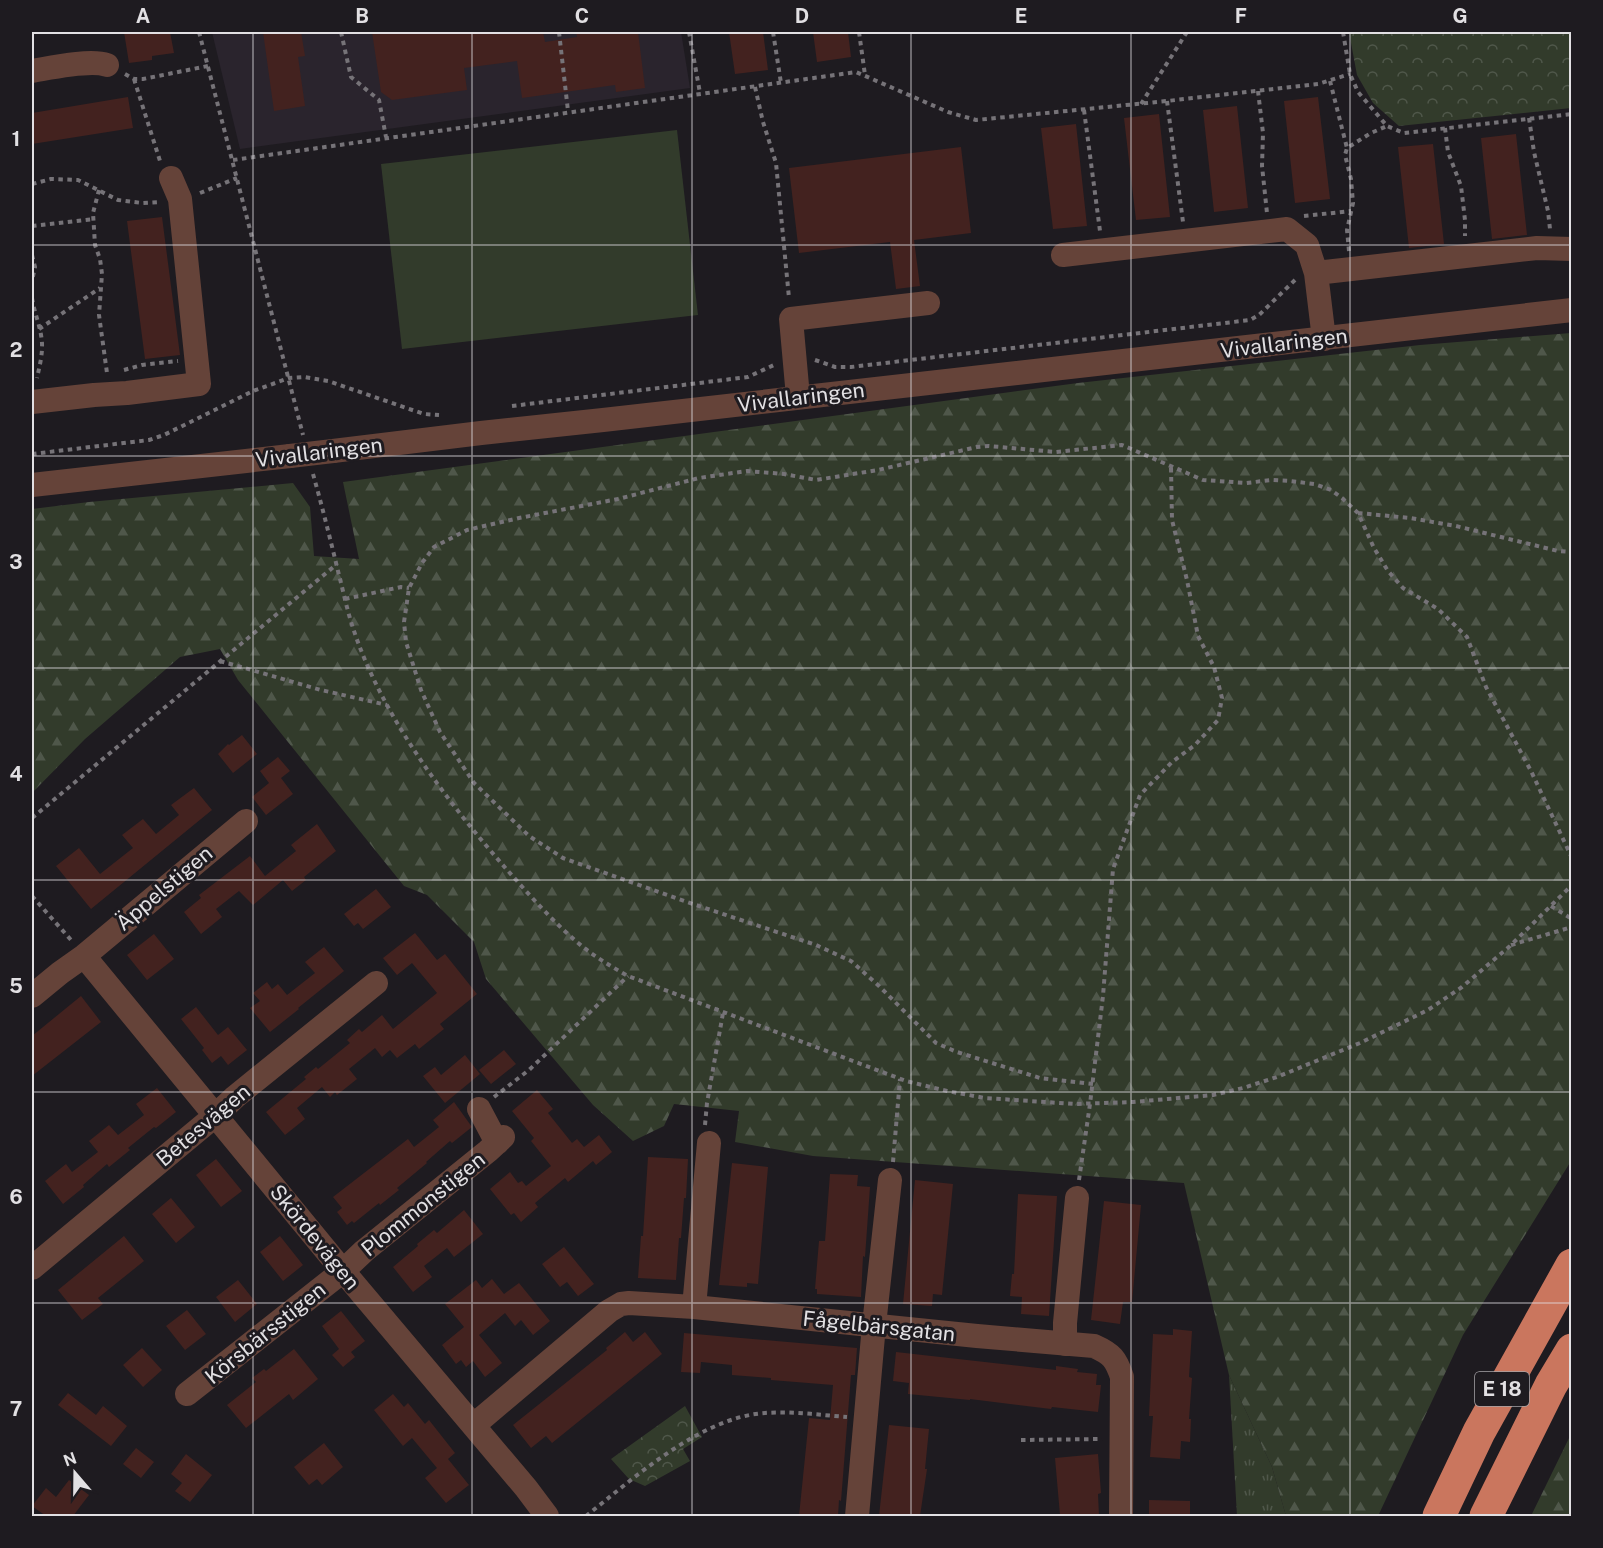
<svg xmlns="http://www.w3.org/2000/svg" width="1603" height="1548" viewBox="0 0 1603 1548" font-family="'Public Sans',sans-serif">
<defs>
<pattern id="grass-tufts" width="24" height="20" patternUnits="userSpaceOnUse" patternTransform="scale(1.5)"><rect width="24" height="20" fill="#323b2b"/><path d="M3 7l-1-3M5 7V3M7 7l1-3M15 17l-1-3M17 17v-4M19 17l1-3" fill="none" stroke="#4f574a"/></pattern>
<pattern id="forest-firs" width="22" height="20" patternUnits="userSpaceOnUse" patternTransform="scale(1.5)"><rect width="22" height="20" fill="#323b2b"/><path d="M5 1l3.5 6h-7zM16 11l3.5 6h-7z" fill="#4f574a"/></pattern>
<pattern id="park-crowns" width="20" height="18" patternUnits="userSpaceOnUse" patternTransform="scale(1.5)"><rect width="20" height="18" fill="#323b2b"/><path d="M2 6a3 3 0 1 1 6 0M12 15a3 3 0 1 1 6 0" fill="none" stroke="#4f574a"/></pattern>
</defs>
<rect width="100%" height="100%" fill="#1e1b20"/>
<!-- built -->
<path fill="#2a242d" d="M212 32H681L690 88 240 149Z"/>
<!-- grass -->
<path fill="url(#grass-tufts)" d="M1229 1375 1272 1467 1286 1516H1237Z"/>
<!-- forest -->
<path fill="url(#forest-firs)" d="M1571 333V1161L1463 1335 1378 1516H1286L1272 1467 1229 1375 1184 1183 813 1156 735 1142 739 1111 674 1104 664 1126 633 1141 593 1105 486 979 474 942 427 895 404 886 238 680 220 649 180 657 85 739 32 793V509L89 502 293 483 310 507 314 556 359 559 343 482 1078 383 1420 345Z
M1571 1434V1516H1531Z"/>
<!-- park -->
<path fill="url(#park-crowns)" d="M1349 32H1571V108L1399 126 1373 103 1357 75Z
M685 1406 702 1437 683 1449 690 1461 645 1486 629 1479 611 1459Z"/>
<!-- garden -->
<path fill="#323b2b" d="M677 130 698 315 402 349 381 164Z"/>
<!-- building -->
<path fill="#43221f" d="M124 32H170L174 53 152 56V60L129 63Z
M263 32H301L305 56 298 57 305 106 274 111Z
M372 32H543L545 42 577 37 576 32H638L645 88 616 92 615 85 522 98 517 61 464 68 467 90 392 100 381 92Z
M729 32H763L768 70 735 74Z
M813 32H848L851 57 817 62Z
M128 97 133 128 32 144V113Z
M1318 97 1330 199 1295 203 1284 101Z
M1237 106 1248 208 1214 212 1203 110Z
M1159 114 1170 217 1136 220 1124 118Z
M1076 124 1087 226 1053 229 1041 128Z
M1516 134 1527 235 1492 239 1481 138Z
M1433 144 1444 244 1409 248 1398 147Z
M961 147 971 233 914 240 920 286 896 289 890 242 799 253 789 168Z
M162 217 180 355 145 359 127 221Z
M242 735 257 754 233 773 218 754 228 744 229 745Z
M278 757 290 771 281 778 293 794 266 815 252 797 269 783 260 771Z
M194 788 212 810 91 909 56 866 79 848 100 874 133 848 122 835 143 819 156 834 179 815 171 805Z
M317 824 336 851 304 877 306 880 292 891 283 880 253 905 239 891 216 909 222 917 201 934 184 912 201 898 199 895 250 856 265 876 296 851 291 845Z
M376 889 391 907 363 929 358 923 354 926 344 914Z
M415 933 437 960 445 954 477 994 440 1024 444 1029 419 1049 415 1044 397 1058 390 1050 382 1057 375 1048 349 1069 357 1079 337 1095 335 1092 330 1097 322 1087 297 1108 305 1119 285 1135 266 1112 306 1079 304 1077 316 1067 318 1069 350 1043 347 1040 359 1029 362 1032 382 1015 393 1029 437 993 412 963 397 975 383 958Z
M154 934 174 959 147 980 127 955Z
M324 947 344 971 298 1008 299 1009 270 1032 250 1008 260 1001 253 993 267 982 272 989 278 984 287 995 315 973 305 962Z
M81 996 101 1022 32 1076V1036Z
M196 1007 218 1035 228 1027 247 1050 228 1065 221 1056 212 1063 202 1050 204 1048 181 1019Z
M504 1050 516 1064 491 1084 479 1070Z
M465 1055 480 1074 445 1103 423 1076 435 1067 441 1075Z
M157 1088 176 1112 156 1128 154 1127 128 1148 130 1150 109 1167 107 1164 83 1185 84 1187 63 1204 45 1181 66 1164 72 1172 98 1152 89 1141 109 1125 118 1135 144 1115 136 1104Z
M537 1090 553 1109 548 1113 572 1143 577 1139 584 1147 599 1135 612 1152 596 1165 593 1161 568 1182 565 1178 535 1203 538 1207 521 1222 514 1213 511 1215 490 1189 510 1172 518 1183 522 1181 526 1186 551 1166 531 1141 534 1138 512 1111Z
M454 1102 472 1127 452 1143 450 1141 426 1162 427 1163 397 1188 399 1190 380 1205 379 1203 354 1223 352 1221 347 1225 337 1212 342 1208 333 1197 408 1139 414 1147 439 1127 433 1120Z
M648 1157 688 1159 686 1198H684L681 1238H679L676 1280 638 1278 641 1236H643Z
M216 1159 242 1191 221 1207 196 1175Z
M732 1163 768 1167 758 1284 747 1283V1287L719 1285Z
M830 1174 858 1175 857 1186 870 1187 865 1257 863 1256 861 1297 817 1294V1289H815L819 1241H825Z
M915 1180 953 1184 942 1295 933 1294 932 1306 903 1304Z
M1018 1194 1057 1196 1049 1316 1021 1314 1022 1297 1010 1296 1012 1274H1014Z
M171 1198 195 1227 176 1243 152 1214Z
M1104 1201 1141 1205 1132 1302H1123L1120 1324 1091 1320Z
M464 1210 483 1234 454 1257 447 1248 424 1266 432 1277 413 1292 393 1267 418 1246 417 1244 434 1230 437 1233Z
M124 1236 144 1261 98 1298 103 1304 82 1320 58 1290Z
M280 1236 303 1265 283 1281 260 1252Z
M564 1247 594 1284 578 1296 567 1282 560 1287 542 1264Z
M492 1279 504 1294 519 1283 550 1321 533 1335 521 1320 515 1326 505 1313 479 1335 502 1363 485 1377 473 1361 466 1367 461 1360 456 1364 442 1345 464 1327 445 1304 476 1280 482 1288Z
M238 1280 257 1304 235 1322 216 1297Z
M187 1310 206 1334 185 1350 166 1326Z
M341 1311 365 1341 351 1352 355 1357 343 1367 332 1355 339 1349 322 1326Z
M1173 1329 1192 1331 1189 1377 1192 1378 1189 1419H1191L1190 1442 1181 1441 1180 1459 1150 1457 1153 1416H1149L1153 1334 1173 1335Z
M625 1332 633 1342 645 1332 662 1354 552 1443 546 1436 531 1448 513 1425 607 1350 606 1348Z
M684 1333 857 1348 855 1375H851L841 1501 839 1500 838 1516H799L809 1418 830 1420 833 1385 771 1380V1378L732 1375V1365L701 1362 700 1373 681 1372Z
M142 1348 162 1370 143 1387 123 1365Z
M294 1349 318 1379 293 1400 289 1394 246 1428 227 1405 256 1382 252 1378 264 1369 266 1371Z
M896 1352 1056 1370V1366L1078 1369 1077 1372 1097 1374 1096 1385H1101L1098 1412 1052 1407 1051 1409 970 1399V1400L908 1394 909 1383 893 1381Z
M68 1393 96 1415 103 1406 127 1426 111 1446 58 1405Z
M393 1394 404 1407 408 1403 425 1424 429 1420 455 1453 448 1459 469 1485 446 1503 425 1478 437 1468 412 1438 403 1446 374 1410Z
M889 1425 929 1429 925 1469H927L920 1516H879Z
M324 1443 343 1467 322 1485 317 1479 309 1485 294 1467Z
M136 1448 154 1462 141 1478 123 1464Z
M186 1454 212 1475 190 1502 175 1491 182 1483 171 1474Z
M1098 1454 1101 1493 1098 1494 1099 1516 1060 1515 1055 1458Z
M69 1480 89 1495 73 1516H46L32 1506 46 1488 56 1497Z
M1149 1500 1190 1501V1516H1149Z"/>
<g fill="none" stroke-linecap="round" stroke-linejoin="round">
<!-- path -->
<path stroke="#767378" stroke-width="4" stroke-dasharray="4.5 4.5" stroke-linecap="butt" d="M199 32 303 435
M341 32 351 77 379 100 386 137
M559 32 568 111
M689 32 700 93
M773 32 781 83
M859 32 865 75
M1343 32 1350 74 1358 92 1387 126 1404 133 1572 114
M125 74 134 79H143L208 66
M134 79 160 161
M1330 81 1347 148
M755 87 763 122 776 163 789 298
M1258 91 1263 133 1262 166 1267 213
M1167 101 1183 222
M1141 104 1187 32
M1084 110 1100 231
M1529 118 1534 152 1548 211 1550 229
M1445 128 1448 152 1461 186 1465 220V236
M233 160 856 72 948 112 976 120 1167 101 1318 84 1350 74
M32 184 51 179 78 180 118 200 142 203 160 202
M99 190 93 213 95 245 100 259 102 274 99 315 107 373
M200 193 237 178
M1304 216 1351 211
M32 226 94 219
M1349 251 1347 230 1353 203 1351 179 1345 155 1347 148 1371 133 1387 126
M32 255 35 267 32 281
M32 298C34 311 39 323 41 335 44 350 40 364 37 378
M39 329 100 288
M815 360 835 367H851L1250 320 1259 315 1295 280
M124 370 142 365 178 361
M512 406 748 377 776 364
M32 454 149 440 164 435 253 391 289 378 304 377 328 381 424 414 439 415
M313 474C322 506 330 538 338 571 343 590 347 610 353 628 382 717 448 803 509 872 532 898 556 925 583 947 597 958 612 967 628 976L906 1081 947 1091 985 1098 1075 1104 1133 1102 1213 1095 1243 1088 1277 1077 1360 1043 1428 1010 1462 987 1510 946 1572 885
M1358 513 1410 518 1456 526 1558 551 1572 552
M345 599 401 587 409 588
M220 661 321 690 387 705
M32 818 337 564
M32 896 71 940
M1551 906 1572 919
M1511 945 1572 927
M1093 1084 1040 1078 957 1052 936 1043 879 986 851 961 816 945 687 902 563 858 529 836 474 783 440 732 421 690 406 642 404 622 409 588 422 563 434 547 467 530 519 518 618 499 699 478 747 471 784 474 816 480 878 470 977 447 989 446 1056 452 1122 445 1203 480 1246 483 1272 480 1290 481 1314 484 1331 490 1342 498 1358 513 1374 548 1388 571 1403 588 1438 609 1467 637 1486 687 1531 771 1572 858
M494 1097 529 1070 628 976
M705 1125 707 1103 723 1013
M893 1162 900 1079
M1079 1180 1090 1104 1103 996 1113 869 1140 795 1172 762 1195 745 1218 720 1222 698 1214 667 1198 636 1187 580 1172 520 1171 467
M1021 1440 1102 1439
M586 1516C634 1478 701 1417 765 1413 792 1411 820 1415 847 1417"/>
<!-- minor -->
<path stroke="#654339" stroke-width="24" d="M32 71C50 68 90 59 107 65
M1063 255 1287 229 1307 245 1316 273 1324 339
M1316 273 1537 248 1572 249
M798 397 791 319 928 303
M32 402 94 395 127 393 199 384 180 199 171 178
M333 451 481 433 603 420 1572 310
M32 485 290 456
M84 956 343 1271 526 1488 547 1516
M32 996 60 973 84 956 246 821
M479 1109 497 1143
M32 1268 216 1115 235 1097 376 983
M694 1307 709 1143
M1065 1344V1323L1077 1198
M187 1394 343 1271 364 1251 488 1151 503 1137
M474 1425 609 1311 621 1304 629 1303 694 1307 977 1336 1094 1346C1112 1354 1116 1359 1122 1377L1121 1516
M857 1516 874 1325 890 1180"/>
<!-- highway -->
<path stroke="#ca765e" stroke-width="33" d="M1439 1516 1479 1432 1572 1265
M1486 1516 1551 1385 1572 1350"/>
<!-- minor-bridge -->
<path stroke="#654339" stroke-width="24" d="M290 456 333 451"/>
</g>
<!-- grid -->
<path fill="none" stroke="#e2e0e3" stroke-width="1.5" stroke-opacity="0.55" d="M253 32V1516M472 32V1516M692 32V1516M911 32V1516M1131 32V1516M1350 32V1516M32 245H1572M32 456H1572M32 668H1572M32 880H1572M32 1092H1572M32 1303H1572"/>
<g text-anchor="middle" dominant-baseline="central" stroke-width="6" stroke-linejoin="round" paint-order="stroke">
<!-- shield labels -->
<rect fill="#1e1b20" stroke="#a7a5a8" stroke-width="1.5" x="1475" y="1372" width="54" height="34" rx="4.5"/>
<g font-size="20" font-weight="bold" fill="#e2e0e3">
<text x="1502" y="1389">E 18</text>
</g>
<!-- street labels -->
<g font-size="21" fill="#e2e0e3" stroke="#1e1b20">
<text transform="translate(1284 343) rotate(-7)">Vivallaringen</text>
<text transform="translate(801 397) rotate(-7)">Vivallaringen</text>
<text transform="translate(319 452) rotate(-7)">Vivallaringen</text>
<text transform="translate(164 888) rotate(-40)">Äppelstigen</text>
<text transform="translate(203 1125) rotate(-40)">Betesvägen</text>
<text transform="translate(423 1204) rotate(-39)">Plommonstigen</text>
<text transform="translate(315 1237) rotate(51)">Skördevägen</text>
<text transform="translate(879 1326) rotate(6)">Fågelbärsgatan</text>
<text transform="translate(265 1333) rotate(-39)">Körsbärsstigen</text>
</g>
</g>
<!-- border -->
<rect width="1603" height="1548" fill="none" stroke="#1e1b20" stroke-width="66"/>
<!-- north arrow -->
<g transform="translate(75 1473) rotate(340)" stroke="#1e1b20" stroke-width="4.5" paint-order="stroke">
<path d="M0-4.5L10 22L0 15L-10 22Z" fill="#e2e0e3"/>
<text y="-9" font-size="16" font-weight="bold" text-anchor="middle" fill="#e2e0e3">N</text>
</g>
<rect x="33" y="33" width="1537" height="1482" fill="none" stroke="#e2e0e3" stroke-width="2"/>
<g font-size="20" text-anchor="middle" font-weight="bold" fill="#e2e0e3">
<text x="143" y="23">A</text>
<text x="362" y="23">B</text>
<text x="582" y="23">C</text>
<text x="802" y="23">D</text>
<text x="1021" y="23">E</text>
<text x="1241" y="23">F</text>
<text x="1460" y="23">G</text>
<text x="16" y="146">1</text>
<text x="16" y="357">2</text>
<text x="16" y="569">3</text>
<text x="16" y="781">4</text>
<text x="16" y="993">5</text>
<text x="16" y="1204">6</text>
<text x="16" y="1416">7</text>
</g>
</svg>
